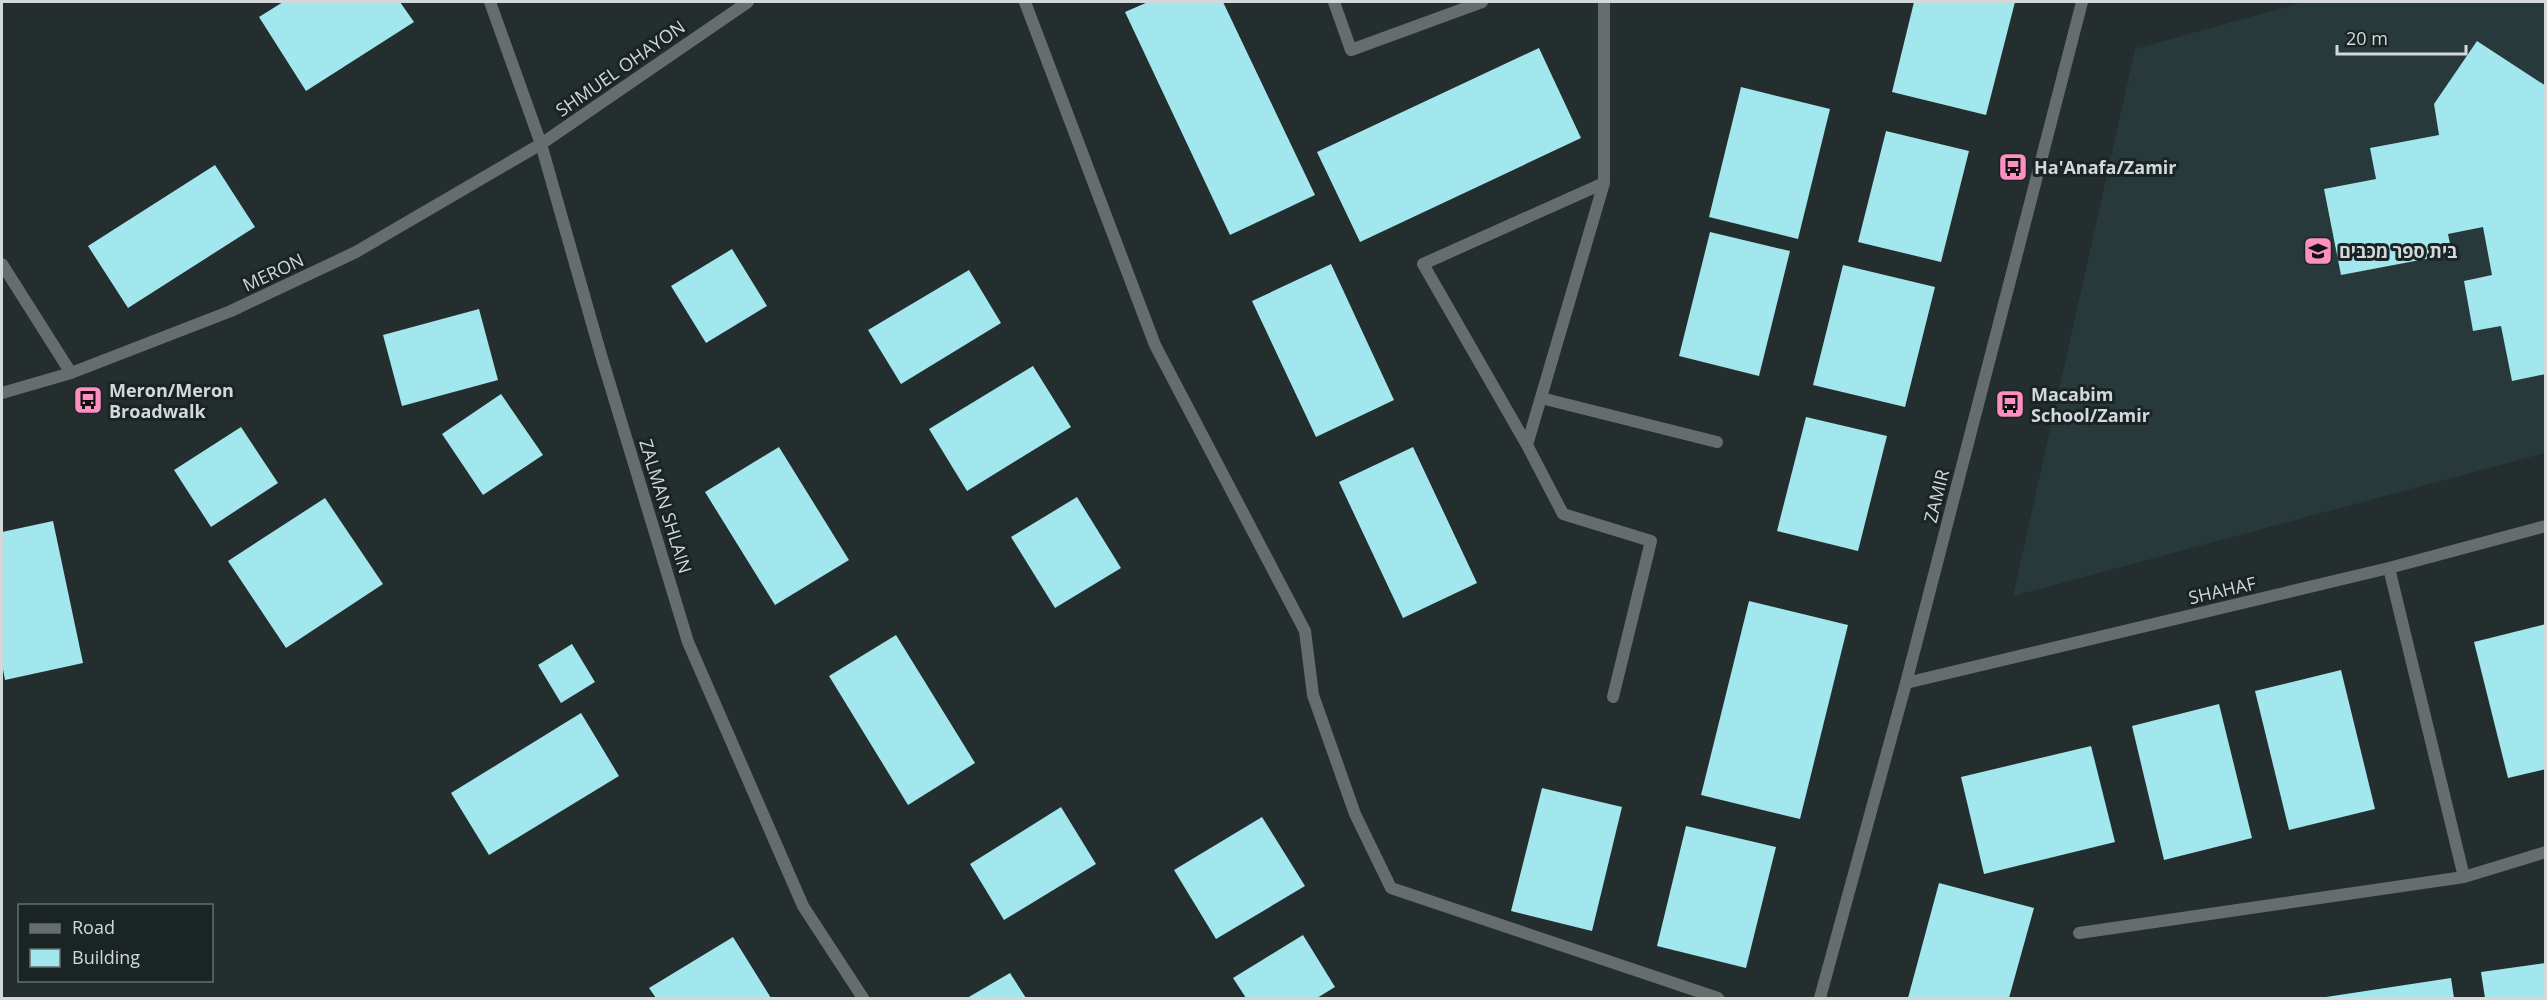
<svg xmlns="http://www.w3.org/2000/svg" width="2547" height="1000" viewBox="0 0 2547 1000" font-family="'Open Sans',Heebo,sans-serif">
<rect width="100%" height="100%" fill="#242e2f"/>
<!-- built -->
<path fill="#27393b" d="M2304 2H2545V453L2013 596 2135 49Z"/>
<!-- building -->
<path fill="#a1e7ed" d="M283 2H400L414 22 306 91 259 17Z
M1148 2H1223L1315 195 1230 235 1125 12Z
M1914 2H2015L1986 115 1892 92Z
M2477 41 2546 86V374L2512 381 2501 326 2473 331 2464 281 2492 275 2483 227 2448 234 2452 254 2341 275 2324 189 2376 179 2370 148 2439 135 2434 104Z
M1539 48 1581 138 1360 242 1317 152Z
M1741 87 1830 109 1798 239 1709 217Z
M1886 131 1969 151 1941 262 1858 242Z
M215 165 255 227 128 308 88 246Z
M1710 232 1790 251 1759 376 1679 356Z
M732 249 767 306 706 343 671 286Z
M1331 264 1394 400 1316 437 1252 301Z
M1843 265 1935 287 1905 407 1813 385Z
M969 270 1001 323 901 384 868 330Z
M479 309 498 380 402 406 383 335Z
M1033 366 1071 427 967 491 929 429Z
M501 394 543 455 483 495 442 434Z
M1806 417 1887 436 1858 551 1777 531Z
M241 427 278 483 211 527 174 470Z
M779 447 849 560 775 605 705 492Z
M1413 447 1477 583 1403 618 1339 482Z
M1077 497 1121 568 1055 608 1011 537Z
M325 498 383 584 286 648 228 561Z
M53 521 83 663 5 680 2 664V532Z
M1749 601 1848 625 1800 819 1701 795Z
M2546 624V769L2508 778 2474 642Z
M896 635 975 763 908 805 829 676Z
M572 644 595 682 561 703 538 665Z
M2341 670 2375 809 2289 830 2255 691Z
M2219 704 2252 838 2164 860 2132 726Z
M581 713 619 776 489 855 451 793Z
M2091 746 2115 842 1984 874 1961 777Z
M1542 788 1622 807 1592 931 1511 911Z
M1061 807 1096 864 1004 920 970 864Z
M1262 817 1305 886 1216 939 1174 870Z
M1686 826 1776 847 1746 968 1657 946Z
M1939 883 2034 908 2009 998H1908Z
M1303 935 1335 987 1317 998H1246L1233 978Z
M733 937 771 998H656L649 988Z
M2546 963V998H2485L2481 972Z
M1010 973 1026 998H967Z
M2451 978 2454 998H2326V997Z"/>
<g fill="none" stroke-linecap="round" stroke-linejoin="round">
<!-- service -->
<path stroke="#676c6c" stroke-width="12" d="M1025 2 1155 345 1305 631 1313 695 1355 814 1391 888 1718 998
M1334 2 1351 50 1482 2
M1604 2V183L1527 445 1563 514 1651 541 1613 697
M1541 398 1717 442
M1527 445 1423 264 1604 183"/>
<!-- minor -->
<path stroke="#676c6c" stroke-width="12" d="M541 144 601 355 688 642 803 906 863 998
M2 264 71 373
M2389 568 2464 877
M1906 683 2389 568 2546 526
M2079 933 2464 877 2546 852"/>
<!-- tertiary -->
<path stroke="#676c6c" stroke-width="12" d="M490 2 541 144
M2 393 71 373 231 311 356 252 541 144 748 2
M1820 998 1906 683 2082 2"/>
</g>
<!-- icons -->
<defs>
<g id="bus-square" transform="scale(1.5)"><rect x="-9" y="-9" width="18" height="18" rx="4" fill="#fd8fc1" stroke="#1b2425"/><path d="M-5-6H5V4H4V6H2V4H-2V6H-4V4H-5ZM-3.5-4V0h7V-4ZM-3.5 1.2v1.5H-2V1.2ZM2 1.2v1.5H3.5V1.2Z" fill="#111"/></g>
<g id="school-square" transform="scale(1.5)"><rect x="-9" y="-9" width="18" height="18" rx="4" fill="#fd8fc1" stroke="#1b2425"/><path d="M0-5L7-2L0 1L-7-2ZM-4 1L0 2.5L4 1V4Q0 6-4 4Z" fill="#111"/></g>
</defs>
<g fill-rule="evenodd">
<use href="#bus-square" x="2013" y="167"/>
<use href="#school-square" x="2318" y="251"/>
<use href="#bus-square" x="88" y="400"/>
<use href="#bus-square" x="2010" y="404"/>
</g>
<g text-anchor="middle" dominant-baseline="central" stroke-width="6" stroke-linejoin="round" paint-order="stroke">
<!-- street labels -->
<g font-size="18" fill="#d3d9da" stroke="#1b2425">
<text transform="translate(620 68) rotate(-35)">SHMUEL OHAYON</text>
<text transform="translate(273 272) rotate(-25)">MERON</text>
<text transform="translate(1936 496) rotate(-76)">ZAMIR</text>
<text transform="translate(666 506) rotate(73)">ZALMAN SHLAIN</text>
<text transform="translate(2222 590) rotate(-13)">SHAHAF</text>
</g>
<!-- poi labels -->
<g font-size="18" font-weight="bold" fill="#d3d9da" stroke="#1b2425" text-anchor="start">
<text x="2034" y="167">Ha'Anafa/Zamir</text>
<text x="2339" y="251">בית ספר מכבים</text>
<text x="109" y="390">Meron/Meron<tspan x="109" dy="21">Broadwalk</tspan></text>
<text x="2031" y="394">Macabim<tspan x="2031" dy="21">School/Zamir</tspan></text>
</g>
</g>
<!-- border -->
<rect width="2547" height="1000" fill="none" stroke="#d3d9da" stroke-width="6"/>
<!-- legend -->
<rect x="18" y="904" width="195" height="78" fill="#1b2425" stroke="#656c6d" stroke-width="1.5"/>
<rect x="30" y="924" width="30" height="9" fill="#676c6c" stroke="#656c6d" stroke-width="1.5"/>
<text x="72" y="934" font-size="18" fill="#d3d9da">Road</text>
<rect x="30" y="949" width="30" height="18" fill="#a1e7ed" stroke="#656c6d" stroke-width="1.5"/>
<text x="72" y="964" font-size="18" fill="#d3d9da">Building</text>
<!-- scale -->
<path d="M2337 45v9h129v-9" fill="none" stroke="#d3d9da" stroke-width="3"/>
<text x="2346" y="45" font-size="18" fill="#d3d9da" stroke="#1b2425" stroke-width="4.5" paint-order="stroke">20 m</text>
</svg>
